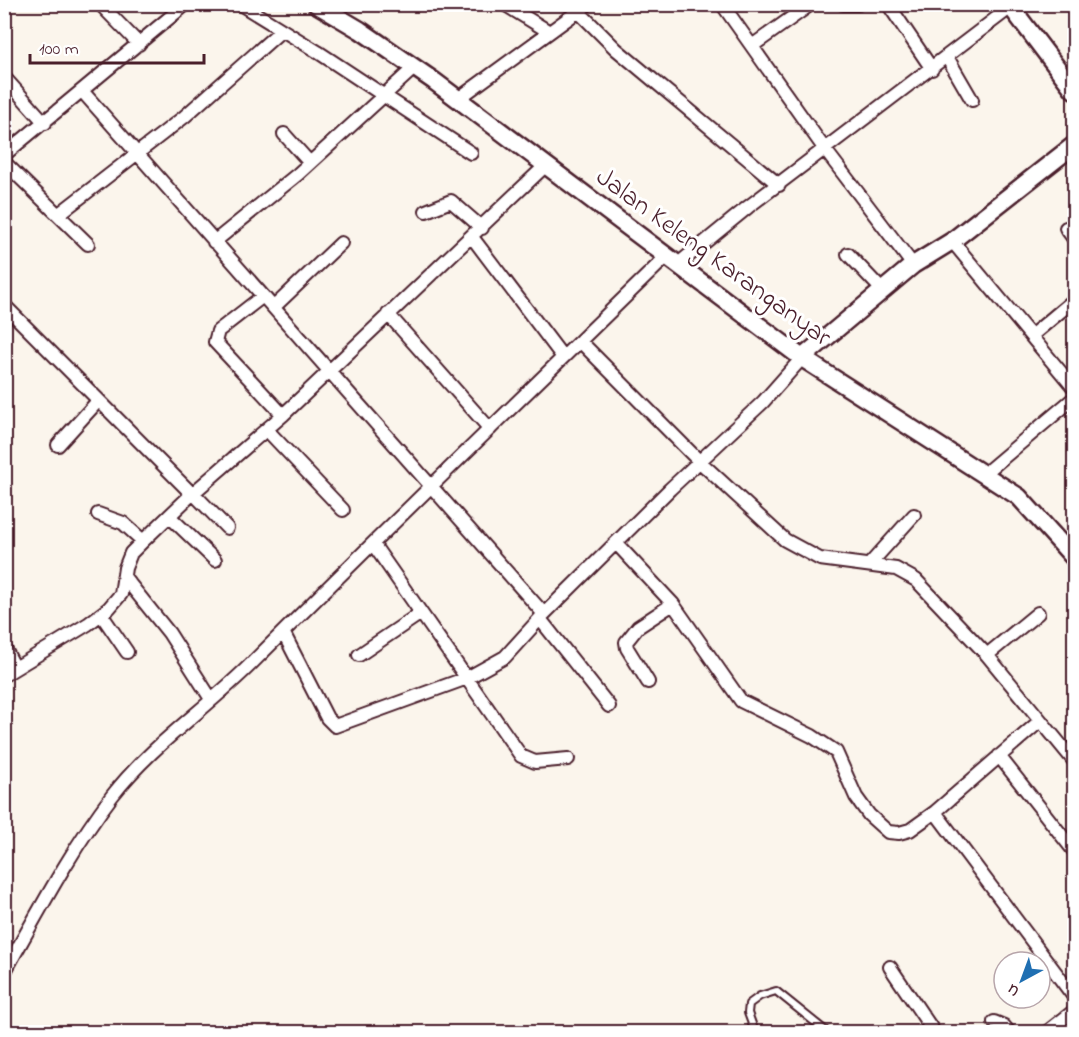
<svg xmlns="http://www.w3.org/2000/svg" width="1079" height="1037" viewBox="0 0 1079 1037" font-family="'Indie Flower',sans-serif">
<rect width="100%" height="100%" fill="#fbf5ec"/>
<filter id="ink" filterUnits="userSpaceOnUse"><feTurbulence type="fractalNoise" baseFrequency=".0167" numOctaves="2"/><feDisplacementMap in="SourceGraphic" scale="12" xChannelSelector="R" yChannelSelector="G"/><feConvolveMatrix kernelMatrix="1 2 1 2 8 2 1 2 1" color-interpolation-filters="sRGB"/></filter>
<g filter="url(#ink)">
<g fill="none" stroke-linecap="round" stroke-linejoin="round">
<!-- lane casing -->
<g stroke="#4a1f2b" stroke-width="10">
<path id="lane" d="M755 1032 748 1013 749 1004 760 996 776 991 827 1032"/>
</g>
<!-- street casing -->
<g stroke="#4a1f2b" stroke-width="16">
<path id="street" d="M100 4 139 44
M240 4 318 52 471 153
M504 4 548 31
M722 4 826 151 913 265
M843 4H858
M888 4 932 69
M579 12 616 49 779 185
M752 46 811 4
M947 57 972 100
M4 77 45 123
M83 92 544 614
M458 99 588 4
M284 134 310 163
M4 155 186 4
M4 162 88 244
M426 211 451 201 482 228
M59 214 184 117 282 30
M1066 228 1074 239
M472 237 562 356
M952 241 1074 388
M214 242 298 174 415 67
M848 254 883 291
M677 265 748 207 1011 7 1009 4
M263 296 218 331 215 342 283 415
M4 305 192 494
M274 307 341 243
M388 314 490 429
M1031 336 1074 300
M580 341 699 461 785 540 820 559 896 569 916 580 987 655 1074 761
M267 430 343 510
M58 445 98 401
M984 474 1074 398
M193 493 227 528
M98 514 123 523 143 541
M169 516 215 560
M616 543 673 604 741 701 812 736 836 752 856 797 869 815 888 832 899 833 910 830 935 812 1040 721
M373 544 521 756 535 762 568 759
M869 565 914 515
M125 578 169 633 211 699
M101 614 127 652
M540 619 609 706
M283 632 327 718 335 726 467 678 505 657 544 614 670 489 763 402 802 358
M4 647 15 668
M359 655 421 613
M987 655 1038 613
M4 675 88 624 109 608 121 594 125 568 131 553 143 541 192 494 283 415 545 166
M648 682 627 648 626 642 638 627 673 604
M999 756 1074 851
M935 812 1074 997
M890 967 934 1032
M4 973C38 913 70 851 112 796 153 743 208 708 254 661 390 525 528 392 666 257
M994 1022 1004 1026 1009 1032
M1047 1032 1074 1011"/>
</g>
<!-- secondary casing -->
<g stroke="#4a1f2b" stroke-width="21">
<path id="secondary" d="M316 4 360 30 434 81 802 358 1019 497 1074 558
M1013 4 1011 7 1074 90
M802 358 913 265 952 241 1074 145"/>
</g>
<!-- lane -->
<use href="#lane" stroke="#fff" stroke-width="6"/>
<!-- street -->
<use href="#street" stroke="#fff" stroke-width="12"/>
<!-- secondary -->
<use href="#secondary" stroke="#fff" stroke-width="16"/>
</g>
</g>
<g text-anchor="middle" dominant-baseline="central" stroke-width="6" stroke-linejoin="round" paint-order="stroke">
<!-- street labels -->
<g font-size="27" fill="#4a1f2b" stroke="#fff">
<text transform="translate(713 258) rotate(36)">Jalan Keleng Karanganyar</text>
</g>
</g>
<!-- margin -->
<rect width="1079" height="1037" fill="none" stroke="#fff" stroke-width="24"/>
<rect x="12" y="12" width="1055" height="1013" fill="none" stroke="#4a1f2b" stroke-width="2" filter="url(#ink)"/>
<!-- north arrow -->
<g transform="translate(1022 980) rotate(221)"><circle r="28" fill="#ffffff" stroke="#b7a5aa" stroke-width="1.5"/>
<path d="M0-4.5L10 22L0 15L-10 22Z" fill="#1f6fb2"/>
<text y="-9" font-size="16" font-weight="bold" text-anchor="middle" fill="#4a1f2b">U</text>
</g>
<!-- scale -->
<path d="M30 54v9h174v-9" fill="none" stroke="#4a1f2b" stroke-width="3"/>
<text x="39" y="54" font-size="18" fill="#4a1f2b" stroke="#ffffff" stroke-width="4.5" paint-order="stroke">100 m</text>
</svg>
